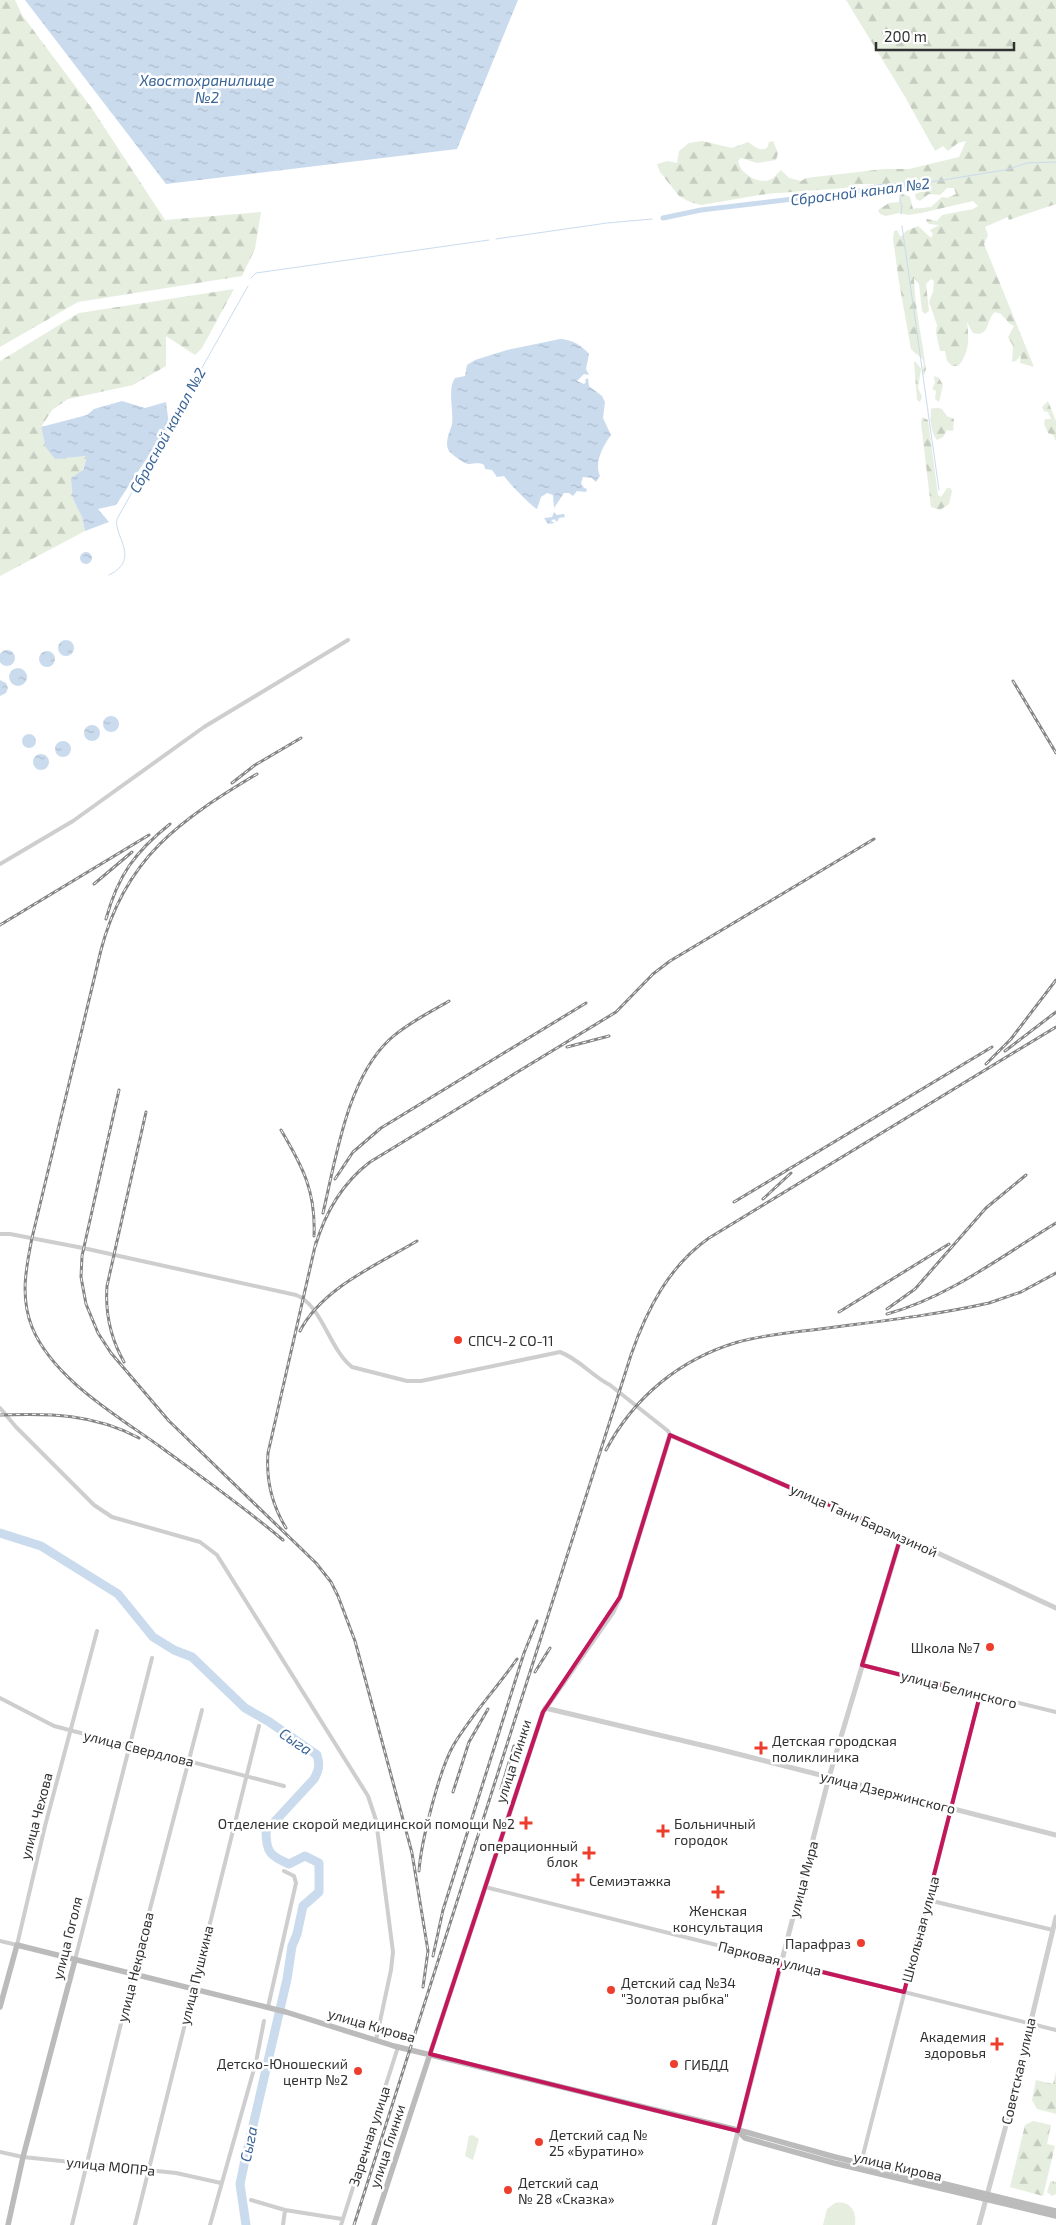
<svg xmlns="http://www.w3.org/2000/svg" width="1056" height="2225" viewBox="0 0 1056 2225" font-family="'Exo 2',sans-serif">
<defs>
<pattern id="grass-tufts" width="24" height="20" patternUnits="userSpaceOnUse" patternTransform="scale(1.25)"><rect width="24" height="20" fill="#e5eedf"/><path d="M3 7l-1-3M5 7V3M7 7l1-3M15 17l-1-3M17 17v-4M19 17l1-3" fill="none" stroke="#c5cdc0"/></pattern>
<pattern id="forest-firs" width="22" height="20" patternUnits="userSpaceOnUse" patternTransform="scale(1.25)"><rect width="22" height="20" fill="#e5eedf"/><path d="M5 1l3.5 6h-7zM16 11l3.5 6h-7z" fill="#c5cdc0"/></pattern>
<pattern id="water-ripples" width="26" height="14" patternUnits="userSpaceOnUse" patternTransform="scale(1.25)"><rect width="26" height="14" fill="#cadbee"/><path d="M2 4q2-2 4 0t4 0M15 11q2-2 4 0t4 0" fill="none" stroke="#aebccd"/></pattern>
</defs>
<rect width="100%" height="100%" fill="#fff"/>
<!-- grass -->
<path fill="url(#grass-tufts)" d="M1052 2181 1056 2182V2194L1052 2196 1047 2192 1050 2182Z"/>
<!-- forest -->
<path fill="url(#forest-firs)" d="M0 0H15L22 15 93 110 165 220 261 212 255 249 242 276 78 302 0 347Z
M846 0H1056V204L1009 220 1008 217 985 227 988 235 984 244 1034 367 1020 363 1021 355 1016 361 1012 362 1013 346 1008 337 1014 326 1009 323 1001 314 995 312C986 319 990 338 973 333L967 322C969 337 970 353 958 366H952L947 361 945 351H940L936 332 937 325 929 302 933 292 934 281 931 279 926 284 929 311 925 314 922 311 919 284 914 278C915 309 922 338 926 369L924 375 922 373C927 356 920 359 911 349L899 282 893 239 894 231 897 230 900 236H902L906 231 918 226 931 238 933 234 930 230 939 225 929 224 926 221 927 219 937 221 942 215 973 209 978 206 973 201 921 213 908 215 899 213 886 216 880 214 878 210 889 203 899 202 902 193 910 197 913 209 931 207 942 197 947 198 956 194 954 188H947L940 195 929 194 920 201 916 199 915 194 930 188 917 187 918 184H859L845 188 766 194 701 205 690 202 679 196 660 172 657 164 668 161 677 163 679 151 689 143 702 141 732 148 748 142C755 146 759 152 767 148L769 142 773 141 778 153 776 160 757 163 741 158 738 161C740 173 757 184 769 180 774 179 777 173 781 170L789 178 801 181 806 178 884 169H909L959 157 966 141 958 143 948 151 943 146 935 151 934 149 904 95Z
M234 289 202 348 195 355 166 336V366L133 385 68 399 52 410 41 427 46 448 55 459 87 456 73 499 82 517 85 531 0 576V361L79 313Z
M914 362H916L921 369 918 388 922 397 920 402 917 400Z
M934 376 939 378 943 385 939 402 935 399 936 391 932 389 935 383Z
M1048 401 1056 421V441L1053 435 1048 433 1044 424 1045 419H1051L1048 412 1044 411 1042 407Z
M934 408 942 409 947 416 954 419 953 431 947 430 943 437 937 440C931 434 930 418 931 409Z
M922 417 928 420 938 495 941 497 947 488H950L952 491 949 504 940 510 931 507 921 423Z
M1056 2072V2114L1037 2109 1032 2100 1036 2080 1053 2084Z
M1033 2121 1051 2125 1047 2144 1055 2146 1043 2196 1010 2187 1025 2125Z"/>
<!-- pitch -->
<path fill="#e5eedf" d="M472 2135 479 2139 473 2160 465 2156 469 2136Z
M835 2203C850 2200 857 2211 855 2225H823L827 2209Z"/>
<!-- water -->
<path fill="url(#water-ripples)" d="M25 0H518L457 149 166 184Z
M560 339C573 340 581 345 589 354L586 369 589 375 584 374 577 381 584 384 586 382 585 380 588 378 589 386 602 396 605 402 603 418 611 435C603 446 594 462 600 476L596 482 592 478 583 477 581 483 584 488 587 489 586 492 577 491 573 496 569 493H564L554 508 553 495 547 493 541 497 537 509C529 504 509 483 504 476L497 477 492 470 485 469 484 465C477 461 471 466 465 463 461 461 451 454 449 451 444 443 450 432 452 424 454 410 447 389 455 378L465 376 467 365 475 360 507 350Z
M122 401 145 408 166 402 169 425 116 505 98 509 109 522 85 531 82 517 73 499 71 478 83 470 87 456 55 459 46 448 41 427 87 415 94 409Z
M554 512 557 515 564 514 565 517 559 518 557 522 554 519 551 521 555 523 548 524 544 518 552 517Z
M80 558a6 6 0 1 1 12 0a6 6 0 1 1-12 0Z
M58 648a8 8 0 1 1 16 0a8 8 0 1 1-16 0Z
M-1 658a8 8 0 1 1 16 0a8 8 0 1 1-16 0Z
M39 659a8 8 0 1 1 16 0a8 8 0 1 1-16 0Z
M9 677a9 9 0 1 1 18 0a9 9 0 1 1-18 0Z
M0 680 6 683 8 688 6 693 0 696Z
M103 724a8 8 0 1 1 16 0a8 8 0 1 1-16 0Z
M84 733a8 8 0 1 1 16 0a8 8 0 1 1-16 0Z
M22 741a7 7 0 1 1 14 0a7 7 0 1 1-14 0Z
M55 749a8 8 0 1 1 16 0a8 8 0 1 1-16 0Z
M33 762a8 8 0 1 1 16 0a8 8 0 1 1-16 0Z"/>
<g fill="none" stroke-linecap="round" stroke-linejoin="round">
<!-- stream -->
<path stroke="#cadbee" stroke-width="1" d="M918 184 1005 170 1027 163 1056 162
M900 188V201L902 206 901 214
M902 226 939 490
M496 239 607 223 652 219
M251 278 256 273 489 240
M109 575C142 559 113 536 117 519L248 286"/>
<!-- canal -->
<path stroke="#cadbee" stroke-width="5" d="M663 218 701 210 859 191 875 187 918 184"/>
<!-- river -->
<path stroke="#cadbee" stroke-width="9" d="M0 1533 41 1546 118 1594 153 1637 174 1650 192 1657 245 1708 268 1721 317 1755C320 1765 319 1770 314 1779L266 1831C266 1852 270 1856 289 1864L305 1856 319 1863V1892L303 1906 297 1934 292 1946 287 1979 245 2160 240 2184 246 2225"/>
<!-- minor -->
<path stroke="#cecece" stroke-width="4" d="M0 864 73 821 204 727 348 640
M0 1234H10L83 1248 296 1295C322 1305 329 1349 352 1367L407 1381H421L560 1352C579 1359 592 1376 610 1385L668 1431 670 1435
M0 1408 16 1427 94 1505 112 1517 200 1542 217 1555 368 1796 376 1820 393 1952 391 1970 376 2040
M862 1665 1056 1712
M0 1698 54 1726 284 1786
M485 1887 1056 2030
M928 1900 1053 1930
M0 1941 17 1945 45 1826 97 1631
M75 1960 152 1658
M268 2007 296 1883 294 1876 284 1871
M0 2152 23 2157 176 2173 221 2183
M861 2163 980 1695
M251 2200 285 2210 342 2219
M72 2225 133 1974 202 1710
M135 2225 259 1726
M210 2225 256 2062 264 2021
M283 2225 285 2210
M341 2225 398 2047"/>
<!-- tertiary -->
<path stroke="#cecece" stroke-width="5" d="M545 1708 718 1749 1056 1835
M430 2054 543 1712 613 1612 620 1597 670 1435 901 1536 1056 1608
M714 2225 829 1777 901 1536
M979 2225 1005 2129 1056 1917"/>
<!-- secondary -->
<path stroke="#bbb" stroke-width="5.5" d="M0 2007 17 1945 286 2012 394 2046 746 2132 835 2157 1056 2211
M738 2131 745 2138 834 2163 1056 2216
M8 2225 23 2157 75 1960
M374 2225 430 2054"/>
<!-- rail casing -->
<g stroke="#868686" stroke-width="3">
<path id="rail" d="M1013 681 1056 753
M257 774C180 820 125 858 101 950L32 1238C26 1268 20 1297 32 1327 53 1379 118 1416 162 1448 203 1478 244 1507 283 1540
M232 783 255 765 301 738
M94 884 132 852
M106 919C118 875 135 852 170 824
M0 925 149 835
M567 1047 609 1036
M1005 1051 1056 1012
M986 1064 1011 1039 1056 980
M119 1090 82 1256 81 1277 86 1304 98 1333 111 1353 169 1421 316 1563 331 1582 338 1596 355 1641 412 1853 428 1951 423 1987
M281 1130C303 1167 316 1192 314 1236
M335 1179 353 1152 381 1128 586 1003
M763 1199 791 1173
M734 1202 992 1047
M323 1213C336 1158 347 1080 389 1040 406 1024 429 1013 449 1001
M315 1247C325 1213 341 1184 370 1162L616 1012 653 974 670 961 874 839
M887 1309 915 1289 986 1208 1026 1175
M839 1312 949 1244
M887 1314C949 1297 1002 1256 1056 1223
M300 1331C322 1288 377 1265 417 1241
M124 1362C111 1339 105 1313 107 1286L146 1112
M0 1415C49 1413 95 1414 139 1438
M606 1450C634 1397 680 1359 738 1342 766 1334 798 1332 828 1328 881 1321 936 1315 989 1303L1021 1292 1056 1273
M286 1528C272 1505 266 1479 268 1453L316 1242
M535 1672 550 1648
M501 1789 514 1746
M453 1792 469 1742 488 1709
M419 1871C421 1842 439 1771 453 1746 471 1715 497 1688 517 1659
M433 1956 443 1910 524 1653 537 1621
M354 2225 631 1355C647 1309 669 1266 709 1238L1056 1027"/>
</g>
<!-- rail -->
<use href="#rail" stroke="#fff" stroke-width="1" stroke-dasharray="4" stroke-linecap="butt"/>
</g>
<!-- marked area -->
<path fill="none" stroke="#c2185b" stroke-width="4" stroke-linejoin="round" d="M670 1435 901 1536 862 1665 980 1695 904 1992 781 1962 738 2131 430 2054 543 1712 620 1597Z"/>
<!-- markers -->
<g fill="#ed3e2d" stroke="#fff" stroke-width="2">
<circle cx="458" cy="1340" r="5"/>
<circle cx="990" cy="1647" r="5"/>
<path d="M758.5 1740.5h5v5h5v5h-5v5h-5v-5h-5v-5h5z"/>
<path d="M523.5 1815.5h5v5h5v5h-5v5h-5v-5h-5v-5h5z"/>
<path d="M660.5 1823.5h5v5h5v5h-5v5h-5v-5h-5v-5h5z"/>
<path d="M586.5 1845.5h5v5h5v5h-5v5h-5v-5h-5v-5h5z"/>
<path d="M575.5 1872.5h5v5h5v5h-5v5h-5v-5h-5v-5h5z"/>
<path d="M715.5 1884.5h5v5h5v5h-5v5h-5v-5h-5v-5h5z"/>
<circle cx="861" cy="1943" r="5"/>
<circle cx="611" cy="1990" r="5"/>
<path d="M994.5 2036.5h5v5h5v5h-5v5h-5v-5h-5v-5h5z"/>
<circle cx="674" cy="2064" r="5"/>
<circle cx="358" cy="2071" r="5"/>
<circle cx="539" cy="2142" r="5"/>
<circle cx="508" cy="2190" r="5"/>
</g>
<g text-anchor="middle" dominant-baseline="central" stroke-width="5" stroke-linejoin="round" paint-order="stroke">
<!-- poi labels -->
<g font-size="14" fill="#313131" stroke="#fff" text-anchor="start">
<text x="468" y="1340">СПСЧ-2 СО-11</text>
<text x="980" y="1647" text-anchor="end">Школа №7</text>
<text x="772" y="1740">Детская городская<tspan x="772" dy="16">поликлиника</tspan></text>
<text x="515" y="1823" text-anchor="end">Отделение скорой медицинской помощи №2</text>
<text x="674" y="1823">Больничный<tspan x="674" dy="16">городок</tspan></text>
<text x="578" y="1845" text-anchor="end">операционный<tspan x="578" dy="16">блок</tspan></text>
<text x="589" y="1880">Семиэтажка</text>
<text x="718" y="1910" text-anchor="middle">Женская<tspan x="718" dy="16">консультация</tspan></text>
<text x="851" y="1943" text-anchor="end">Парафраз</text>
<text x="621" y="1982">Детский сад №34<tspan x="621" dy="16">"Золотая рыбка"</tspan></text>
<text x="986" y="2036" text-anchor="end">Академия<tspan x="986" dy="16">здоровья</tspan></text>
<text x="348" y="2063" text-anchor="end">Детско-Юношеский<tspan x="348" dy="16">центр №2</tspan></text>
<text x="684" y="2064">ГИБДД</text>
<text x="549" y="2134">Детский сад №<tspan x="549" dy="16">25 «Буратино»</tspan></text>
<text x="518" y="2182">Детский сад<tspan x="518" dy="16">№ 28 «Сказка»</tspan></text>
</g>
<!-- street labels -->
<g font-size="14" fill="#313131" stroke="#fff">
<text transform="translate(864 1520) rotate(24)">улица Тани Барамзиной</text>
<text transform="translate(959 1689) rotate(14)">улица Белинского</text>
<text transform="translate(139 1748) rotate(14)">улица Свердлова</text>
<text transform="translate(513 1761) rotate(-72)">улица Глинки</text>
<text transform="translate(888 1792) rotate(14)">улица Дзержинского</text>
<text transform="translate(36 1816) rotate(-75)">улица Чехова</text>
<text transform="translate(803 1879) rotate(-75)">улица Мира</text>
<text transform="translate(920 1929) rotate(-75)">Школьная улица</text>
<text transform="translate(67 1938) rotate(-76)">улица Гоголя</text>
<text transform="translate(770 1958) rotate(14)">Парковая улица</text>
<text transform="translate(135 1967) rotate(-76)">улица Некрасова</text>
<text transform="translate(196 1975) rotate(-76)">улица Пушкина</text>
<text transform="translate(372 2025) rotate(16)">улица Кирова</text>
<text transform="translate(1018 2071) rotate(-77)">Советская улица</text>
<text transform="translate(369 2136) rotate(-72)">Заречная улица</text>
<text transform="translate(387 2146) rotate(-72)">улица Глинки</text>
<text transform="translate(111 2166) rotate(6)">улица МОПРа</text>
<text transform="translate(898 2166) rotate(13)">улица Кирова</text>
</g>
<!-- water labels -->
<g font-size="15" font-style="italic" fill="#3a6598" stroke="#fff">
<text x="207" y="80">Хвостохранилище<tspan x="207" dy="17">№2</tspan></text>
<text transform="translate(860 191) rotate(-7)">Сбросной канал №2</text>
<text transform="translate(167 430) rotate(-61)">Сбросной канал №2</text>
<text transform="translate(296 1741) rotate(34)">Сыга</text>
<text transform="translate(248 2144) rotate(-78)">Сыга</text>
</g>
</g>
<!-- scale -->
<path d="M876 42v8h138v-8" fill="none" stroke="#313131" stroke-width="2.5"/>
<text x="884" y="42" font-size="15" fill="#313131" stroke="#ffffff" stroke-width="4" paint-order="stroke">200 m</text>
</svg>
